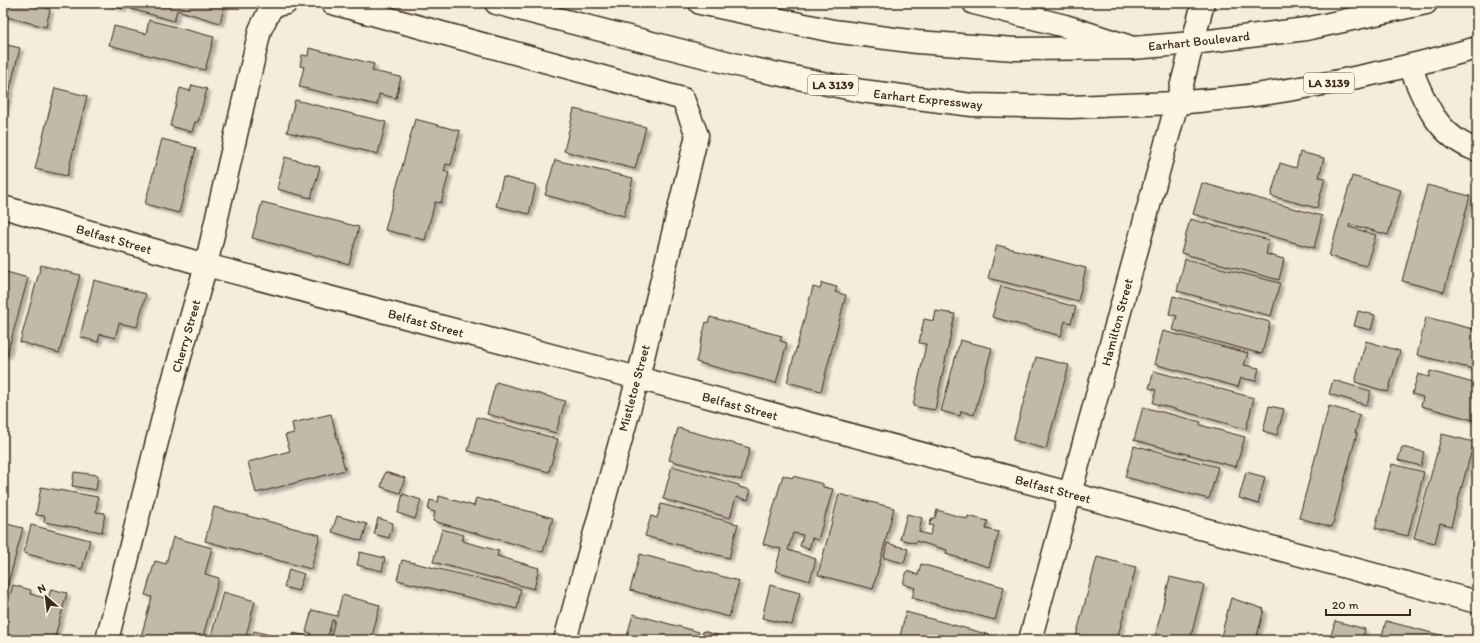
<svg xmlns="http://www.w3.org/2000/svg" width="1480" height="643" viewBox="0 0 1480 643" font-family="Itim,sans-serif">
<defs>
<filter id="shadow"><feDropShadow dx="3.5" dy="3.5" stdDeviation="1" flood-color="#0004"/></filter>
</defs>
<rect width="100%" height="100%" fill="#f4eddd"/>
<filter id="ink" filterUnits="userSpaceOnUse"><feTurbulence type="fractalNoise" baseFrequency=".025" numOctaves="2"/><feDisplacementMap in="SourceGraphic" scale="8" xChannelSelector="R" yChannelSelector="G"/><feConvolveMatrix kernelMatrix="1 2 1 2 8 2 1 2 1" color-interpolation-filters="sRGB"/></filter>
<g filter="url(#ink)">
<!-- building -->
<path fill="#c3b9aa" stroke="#3b2a1e" filter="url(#shadow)" d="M3 3H24L50 9 46 27 3 16Z
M105 3H125L123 9Z
M130 3H225L220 23 177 10 174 21 128 8Z
M149 20 214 37 205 70 109 45 114 26 146 34Z
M3 44 20 48 3 117Z
M309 48 374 64 372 71 401 77 396 98 379 94 377 105 299 87 304 67 300 66 302 55 308 56Z
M192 85 207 89 198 122H195L192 132 170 126 180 88 190 91Z
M55 88 87 96 67 176 35 169Z
M295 100 386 122 378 154 287 132Z
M574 109 646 127 635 169 564 151Z
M415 119 460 131 451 165 446 164 444 171 449 173 441 203 435 202 425 240 385 230Z
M162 139 196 148 179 213 145 204Z
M1300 152 1324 158 1319 177 1325 178 1317 208 1271 196 1280 163 1296 168Z
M285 157 320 167 311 198 277 189Z
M555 160 633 178 624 216 545 195Z
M1352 176 1401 190 1388 235 1350 224 1349 227 1376 235 1366 266 1329 256Z
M503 177 536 185 529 214 496 206Z
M1202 183 1322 216 1314 248 1193 214Z
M1427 185 1470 196 1444 292 1402 281Z
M262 202 359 227 349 264 252 238Z
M1190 219 1269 240 1266 254 1284 259 1279 280 1181 253Z
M997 245 1086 268 1078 301 988 278Z
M1185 259 1280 283 1271 316 1177 291Z
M41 265 80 275 59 353 20 342Z
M3 271 28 278 7 355 3 354Z
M94 280 146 294 137 327 119 323 115 338 100 334 98 342 80 337Z
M822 283 837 287 835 292 846 295 821 391 787 382 813 287 820 289Z
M1001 286 1076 307 1071 323 1065 321 1061 336 992 317Z
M1173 296 1270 322 1262 354 1173 330 1177 316 1169 314Z
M936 311 955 314 935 410 913 406 926 344 919 343 924 319 934 321Z
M1358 311 1375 315 1371 330 1354 326Z
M710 317 782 336 780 341 787 343 776 383 696 362 706 322 708 323Z
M1426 317 1477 330V370L1417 355Z
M1163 331 1248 353 1244 365 1259 368 1256 381 1241 378 1238 387 1154 364Z
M960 340 992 348 974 415 961 411 960 416 941 411Z
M1366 341 1400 351 1388 392 1355 382Z
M1036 357 1069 365 1046 449 1013 440Z
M1154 371 1254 398 1246 429 1153 403 1156 390 1149 388Z
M1430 371 1477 384V421L1421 406 1423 397 1412 394 1418 374 1429 377Z
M1333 380 1371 391 1367 405 1329 394Z
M496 382 565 401 556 433 487 414Z
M1269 406 1284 409 1277 435 1263 431Z
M1329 406 1360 415 1355 433H1357L1332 527 1299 518Z
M1143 407 1201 422 1200 425 1245 437 1236 467 1134 440Z
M331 414 345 470 256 493 248 462 290 451 285 435 294 433 292 423Z
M477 417 558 439 549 472 468 451Z
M678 428 750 448 741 480 669 460Z
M1442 434 1474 442 1451 526 1440 523 1435 543 1414 538Z
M1134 446 1141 448V447L1218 467 1209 499 1125 477Z
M1402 447 1424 452 1421 466 1398 460Z
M1392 464 1424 472 1408 536 1375 528Z
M672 466 739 485V487L751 490 748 500 736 497 730 518 663 499Z
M74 472 98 475 96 490 72 486Z
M385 472 405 478 400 493 381 487Z
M1246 472 1265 477 1258 504 1239 498Z
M783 475 792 478 793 476 823 484V487L833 489 818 540 812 538 809 549 800 546 803 535 793 533 788 550 816 559 810 581 775 571 781 549 763 544Z
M41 487 98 497 96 512 105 513 102 532 44 522 45 516 36 515Z
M403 494 421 500 415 519 398 513Z
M839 494 894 508 873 589 818 575Z
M439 496 474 506 476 498 488 501V500L553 518 543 552 433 521 435 512 428 510 430 500 438 502Z
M661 504 738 524 729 558 645 536 651 516 657 518Z
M214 507 320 535 311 569 205 541Z
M937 510 967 519 968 516 988 521 986 529 999 532 989 567 946 554 947 550 916 541 915 543 900 539 907 514 922 518 919 532 930 535 933 526 929 525 932 518H935Z
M337 516 367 524 362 541 332 532Z
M378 518 393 523 389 538 374 534Z
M3 523 23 528 3 603Z
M31 525 90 540 82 569 24 553Z
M442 529 464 535 462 541 499 551 497 556 539 568 534 589 433 562Z
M173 537 212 548 205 574 219 578 202 640H140L152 597 145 595 155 561 166 564Z
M887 543 908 549 904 563 884 558Z
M360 552 385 558 382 571 357 565Z
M640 554 739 581 729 617 630 590Z
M1097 557 1136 567 1117 640H1075Z
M402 560 521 589 517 609 397 580Z
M921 564 1004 587 995 620 912 598 915 588 903 584 907 571 918 575Z
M289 569 304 574 298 591 284 587Z
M1170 577 1204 585 1190 640H1154Z
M13 585 31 590 30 594 48 599 51 589 67 593 54 640H26L18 638 17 640H15L3 636V622Z
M770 585 800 593 792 625 762 618Z
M223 592 255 601 245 640H210Z
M342 595 380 605 371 640H330L335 620H332L327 640H292L294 633 310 637 311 633 306 632 312 610 337 616Z
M1231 598 1264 609 1256 640H1220Z
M906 612 990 635 989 640H899Z
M633 614 699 632 696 640H626Z
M1335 621 1365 629 1362 640H1330Z
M1386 621 1444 636 1443 640H1381Z
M254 631 289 640H251Z
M703 631 734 640H700Z"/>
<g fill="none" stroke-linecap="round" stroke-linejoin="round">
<!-- minor casing -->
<g stroke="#3b2a1e" stroke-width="25">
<path id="minor" d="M332 3 683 99 697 135 638 378 565 640
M974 3 1065 26 1127 46
M1410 66C1424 102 1438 137 1477 150
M3 207 206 265 638 378 1477 602
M107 640 166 406 206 265 260 30 272 6 286 3
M1030 640 1177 103 1203 3"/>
</g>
<!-- major casing -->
<g stroke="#3b2a1e" stroke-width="25">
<path id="major" d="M1132 48 1193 43 1306 29 1426 3
M1177 103C1208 100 1238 98 1268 93 1339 83 1408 67 1477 48"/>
</g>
<!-- highway casing -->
<g stroke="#3b2a1e" stroke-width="25">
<path id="highway" d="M496 3 753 69 862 91 972 105 1071 107 1177 103
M700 3 833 31 917 42 1015 49 1132 48"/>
</g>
<!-- minor -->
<use href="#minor" stroke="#fcf5e5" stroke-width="22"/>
<!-- major -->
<use href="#major" stroke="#fcf5e5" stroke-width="22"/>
<!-- highway -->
<use href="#highway" stroke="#fcf5e5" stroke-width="22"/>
</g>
</g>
<g text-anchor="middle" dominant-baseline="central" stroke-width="3.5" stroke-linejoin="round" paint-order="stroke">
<!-- shield labels -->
<g fill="#fcf5e5" stroke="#75675a" stroke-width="1">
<rect x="1304" y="73" width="50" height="20" rx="3"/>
<rect x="808" y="75" width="50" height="20" rx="3"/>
</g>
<g font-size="12" font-weight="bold" fill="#3b2a1e">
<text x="1329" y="83">LA 3139</text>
<text x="833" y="85">LA 3139</text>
</g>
<!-- street labels -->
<g font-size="13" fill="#3b2a1e" stroke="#fcf5e5">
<text transform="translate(1199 41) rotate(-6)">Earhart Boulevard</text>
<text transform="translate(928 99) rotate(6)">Earhart Expressway</text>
<text transform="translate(114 239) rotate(16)">Belfast Street</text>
<text transform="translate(1117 322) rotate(-75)">Hamilton Street</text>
<text transform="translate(426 323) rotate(15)">Belfast Street</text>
<text transform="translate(186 336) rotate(-74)">Cherry Street</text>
<text transform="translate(634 388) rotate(-75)">Mistletoe Street</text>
<text transform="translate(740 406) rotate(15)">Belfast Street</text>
<text transform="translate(1053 489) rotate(15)">Belfast Street</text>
</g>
</g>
<!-- margin -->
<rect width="1480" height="643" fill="none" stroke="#fcf5e5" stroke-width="16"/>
<rect x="8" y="8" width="1464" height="627" fill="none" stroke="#3b2a1e" stroke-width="1.5" filter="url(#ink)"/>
<!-- north arrow -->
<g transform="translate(46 597) rotate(332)" stroke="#fcf5e5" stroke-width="3" paint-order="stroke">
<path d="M0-3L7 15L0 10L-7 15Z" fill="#3b2a1e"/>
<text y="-6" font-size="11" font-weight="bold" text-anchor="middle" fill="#3b2a1e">N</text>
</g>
<!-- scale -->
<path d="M1326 609v6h84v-6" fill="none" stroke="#3b2a1e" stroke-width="2"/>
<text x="1332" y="609" font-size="12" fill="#3b2a1e" stroke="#fcf5e5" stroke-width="3" paint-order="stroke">20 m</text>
</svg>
